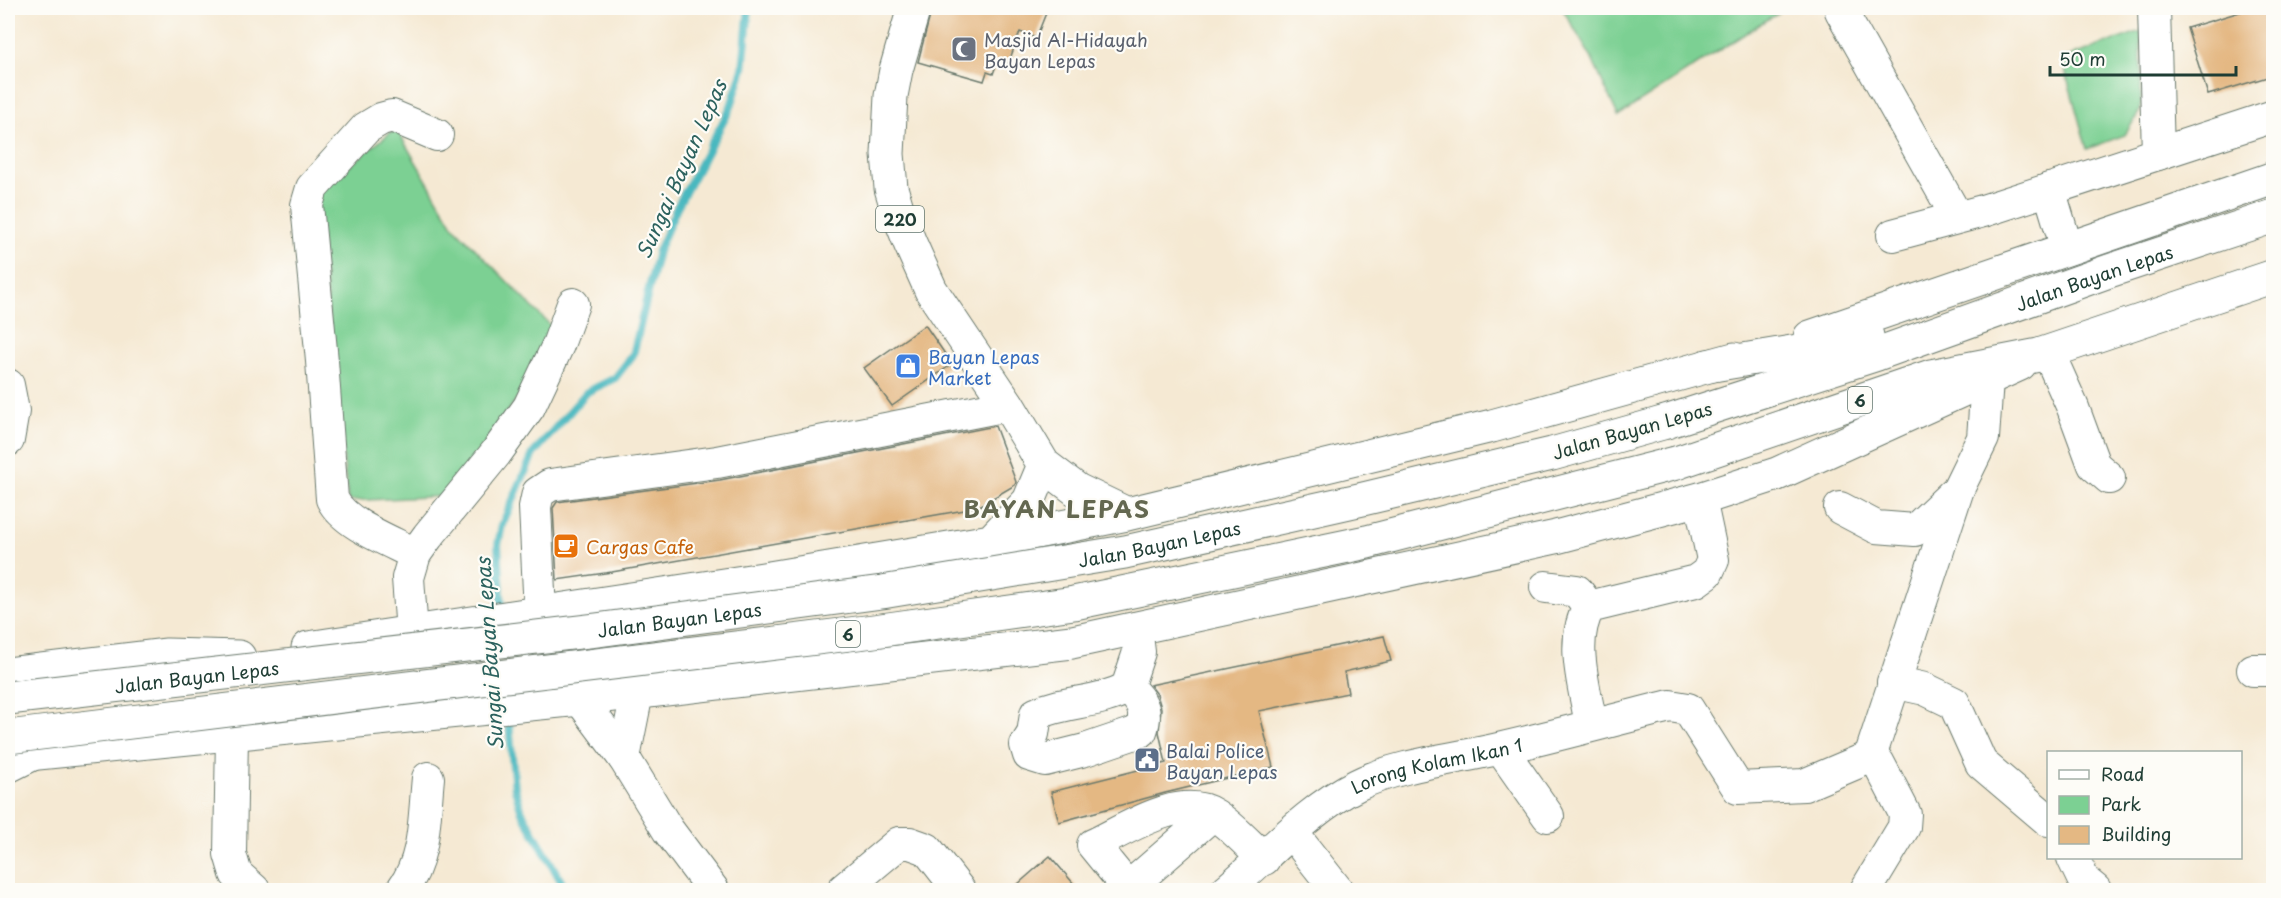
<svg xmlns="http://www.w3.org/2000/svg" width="2281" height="898" viewBox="0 0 2281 898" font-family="'Playpen Sans',sans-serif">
<rect width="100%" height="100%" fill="#fdfcf7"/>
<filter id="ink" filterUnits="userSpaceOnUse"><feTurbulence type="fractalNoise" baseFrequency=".0167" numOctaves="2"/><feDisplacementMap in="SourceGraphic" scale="12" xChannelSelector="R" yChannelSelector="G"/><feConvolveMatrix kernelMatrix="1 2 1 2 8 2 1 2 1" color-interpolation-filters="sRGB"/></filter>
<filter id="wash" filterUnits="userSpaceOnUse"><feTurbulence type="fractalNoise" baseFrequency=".008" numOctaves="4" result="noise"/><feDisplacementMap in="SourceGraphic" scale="24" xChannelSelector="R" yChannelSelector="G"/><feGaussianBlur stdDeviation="1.35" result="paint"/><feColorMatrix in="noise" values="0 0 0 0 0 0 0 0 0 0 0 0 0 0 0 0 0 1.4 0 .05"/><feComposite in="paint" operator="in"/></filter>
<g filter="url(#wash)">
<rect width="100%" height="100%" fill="#f5e9d3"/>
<!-- green -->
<path fill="#7cd093" stroke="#4e8664" stroke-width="1.5" d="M1562 8H1775L1778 14 1766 20 1618 116 1591 57Z
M2141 31V109L2125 135 2087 149 2062 59Z
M396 128 454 227 552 327 543 362 448 496 348 501 316 193Z"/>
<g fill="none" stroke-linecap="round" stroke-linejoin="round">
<!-- stream -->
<path stroke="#49b8bf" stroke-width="8" d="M502 611 498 545 502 525 533 454 587 392 615 378 633 355 658 251 677 207 730 109 743 69 749 8
M508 713 515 789 522 812 566 890"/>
</g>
<g id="blocks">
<!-- building -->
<path fill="#e4b883" d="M932 8H1048L1036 38 1020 32 1008 64 998 60 993 74 987 72 984 81 918 62Z
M2253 8H2274V75L2208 95 2187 28Z
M925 325 952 364 892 406 864 368Z
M995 426 1016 482 1015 485 976 508 612 572 557 580 553 508 557 502 720 480Z
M1384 636 1391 661 1344 672 1348 693 1259 711 1273 767 1165 793 1059 822 1051 792 1166 763 1159 732 1161 708 1157 694 1150 685Z
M1050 856 1080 891H1010Z"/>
</g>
</g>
<g filter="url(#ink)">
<use href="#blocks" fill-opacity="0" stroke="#6a796c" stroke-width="1.5"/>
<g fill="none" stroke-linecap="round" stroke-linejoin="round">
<!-- minor casing -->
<g stroke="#6a796c" stroke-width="34">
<g id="minor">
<path d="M2154 8 2158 154"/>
<path d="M1841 11 1957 217"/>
<path d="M2049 189 2067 249"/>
<path d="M1893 235 1983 211 2274 116"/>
<path d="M2048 352 2073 408 2094 465 2109 478"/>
<path d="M8 385 13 411 8 440"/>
<path d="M1840 508 1876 527 1915 530 1954 493"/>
<path d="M415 554C390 541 344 524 332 499L322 361 307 205 312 188 366 128 381 119 392 116 437 135"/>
<path d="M1546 587 1577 591 1589 607"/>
<path d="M540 613 535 507 538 493 550 485 717 462 1008 405"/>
<path d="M412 633 408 578 415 554 428 536 496 453 529 407 558 345 573 304"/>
<path d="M2253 670H2274"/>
<path d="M1893 682 1925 689 1954 703 1981 763 2048 820"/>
<path d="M1127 688C1143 700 1148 712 1141 731L1085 750 1045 760 1029 755 1026 745 1033 734 1036 714C1066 700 1097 704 1127 688L1139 652 1136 628"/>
<path d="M580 699 624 758 668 830 713 890"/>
<path d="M1591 725C1585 687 1569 642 1589 607L1696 581 1707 573 1713 560 1700 499"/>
<path d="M232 735 230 854 236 874 254 890"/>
<path d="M1501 749 1548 816"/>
<path d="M1870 757 1958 489 1983 438 1987 380"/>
<path d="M624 758 637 693"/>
<path d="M1213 814 1128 888 1093 845C1125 830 1181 792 1215 815 1233 827 1248 844 1264 859"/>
<path d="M1292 833 1337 890"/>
<path d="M2073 858 2084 881 2095 890"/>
<path d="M402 890C426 859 424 816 428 778"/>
<path d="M843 890 899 843H910L927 849 959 890"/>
<path id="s1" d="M1227 890C1267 856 1310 808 1357 785 1397 765 1454 759 1498 749 1556 736 1613 720 1670 706L1688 709 1738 788 1804 785 1870 757"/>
<path d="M1866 890 1904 827 1905 814 1878 762 1870 757"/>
</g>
</g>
<!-- major casing -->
<g stroke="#6a796c" stroke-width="35">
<path id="major" d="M914 8 896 70 891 96 888 154 891 188 899 215 910 243 931 290 1008 405 1044 465 1077 490 1127 514
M1810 337 2274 178
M991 541 1029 501 1044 465
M308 648 763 579 991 541 1127 514 1492 426 1734 359
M8 674 167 655 239 657
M8 756 580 699 1072 642 1556 537 1700 499 1777 474 2020 364"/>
</g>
<!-- highway casing -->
<g stroke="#6a796c" stroke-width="35">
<g id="highway">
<path d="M1707 366 1834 345 1867 336"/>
<path id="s2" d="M1666 422 1877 354 2109 271 2274 216"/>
<path d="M1676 463 1931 376 2039 355 2274 276"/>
<path d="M8 766 34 753"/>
</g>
</g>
<!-- minor -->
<use href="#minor" stroke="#fff" stroke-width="32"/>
<!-- major -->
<use href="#major" stroke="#fff" stroke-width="33"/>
<!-- highway -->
<use href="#highway" stroke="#fff" stroke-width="33"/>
<!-- highway-bridge casing -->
<g stroke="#6a796c" stroke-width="35" stroke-linecap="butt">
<g id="highway-bridge">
<path id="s3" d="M8 698 597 630 882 592 1125 552 1363 499 1552 454 1666 422"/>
<path d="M8 737 874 631 1074 603 1367 542 1676 463"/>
</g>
</g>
<!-- highway-bridge -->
<use href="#highway-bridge" stroke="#fff" stroke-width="33"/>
</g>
</g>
<!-- icons -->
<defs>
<g id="mosque-square" transform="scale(1.35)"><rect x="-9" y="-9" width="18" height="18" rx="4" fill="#6b7280" stroke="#fdfcf7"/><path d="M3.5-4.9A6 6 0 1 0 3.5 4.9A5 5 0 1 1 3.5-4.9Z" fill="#fff"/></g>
<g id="shop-square" transform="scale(1.35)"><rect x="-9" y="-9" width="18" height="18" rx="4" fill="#3f7fe0" stroke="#fdfcf7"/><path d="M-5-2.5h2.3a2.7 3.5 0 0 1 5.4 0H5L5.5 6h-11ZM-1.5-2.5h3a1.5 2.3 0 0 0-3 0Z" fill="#fff"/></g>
<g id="cafe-square" transform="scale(1.35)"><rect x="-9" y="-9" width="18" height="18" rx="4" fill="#e8710a" stroke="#fdfcf7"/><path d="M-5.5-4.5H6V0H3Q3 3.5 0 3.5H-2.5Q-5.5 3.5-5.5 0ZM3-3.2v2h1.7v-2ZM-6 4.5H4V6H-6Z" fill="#fff"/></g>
<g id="civic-square" transform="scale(1.35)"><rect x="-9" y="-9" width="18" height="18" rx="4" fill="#5c6f8a" stroke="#fdfcf7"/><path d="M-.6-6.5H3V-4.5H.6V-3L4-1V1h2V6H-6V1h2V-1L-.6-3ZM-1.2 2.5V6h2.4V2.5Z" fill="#fff"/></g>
</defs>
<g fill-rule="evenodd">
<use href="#mosque-square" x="964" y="49"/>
<use href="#shop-square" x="908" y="366"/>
<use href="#cafe-square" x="566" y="546"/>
<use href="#civic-square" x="1147" y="760"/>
</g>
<g text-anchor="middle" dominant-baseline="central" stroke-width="4.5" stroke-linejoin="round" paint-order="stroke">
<!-- shield labels -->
<g fill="#fdfcf7" stroke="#62766e" stroke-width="1.5">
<rect x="876" y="206" width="48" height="26" rx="4.5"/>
<rect x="1848" y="387" width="24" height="26" rx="4.5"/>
<rect x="836" y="621" width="24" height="26" rx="4.5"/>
</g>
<g font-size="16" font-weight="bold" fill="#1f3d34">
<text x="900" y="219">220</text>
<text x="1860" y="400">6</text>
<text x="848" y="634">6</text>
</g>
<!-- worship labels -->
<g font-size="18" fill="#5b616d" stroke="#fdfcf7" text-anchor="start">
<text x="984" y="39">Masjid Al-Hidayah<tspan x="984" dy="21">Bayan Lepas</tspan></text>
</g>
<!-- street labels -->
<g font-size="18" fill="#1f3d34" stroke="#fdfcf7">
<text stroke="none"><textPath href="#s2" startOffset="452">Jalan Bayan Lepas</textPath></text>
<text transform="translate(1632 430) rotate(-16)">Jalan Bayan Lepas</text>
<text stroke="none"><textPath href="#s3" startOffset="1162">Jalan Bayan Lepas</textPath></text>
<text stroke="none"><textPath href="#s3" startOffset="676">Jalan Bayan Lepas</textPath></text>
<text stroke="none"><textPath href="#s3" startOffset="190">Jalan Bayan Lepas</textPath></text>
<text stroke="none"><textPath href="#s1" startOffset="250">Lorong Kolam Ikan 1</textPath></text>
</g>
<!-- shop labels -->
<g font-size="18" fill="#366cbe" stroke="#fdfcf7" text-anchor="start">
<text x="928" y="356">Bayan Lepas<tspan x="928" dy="21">Market</tspan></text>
</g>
<!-- food labels -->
<g font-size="18" fill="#c56008" stroke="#fdfcf7" text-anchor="start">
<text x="586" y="546">Cargas Cafe</text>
</g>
<!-- service labels -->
<g font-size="18" fill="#4e5e75" stroke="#fdfcf7" text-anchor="start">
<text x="1166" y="750">Balai Police<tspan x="1166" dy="21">Bayan Lepas</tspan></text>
</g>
<!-- water labels -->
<g font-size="20" font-style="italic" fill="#2c625e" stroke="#fdfcf7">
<text transform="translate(681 169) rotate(-66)">Sungai Bayan Lepas</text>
<text transform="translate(489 654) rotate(-94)">Sungai Bayan Lepas</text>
</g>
<!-- district labels -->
<g font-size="24" font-weight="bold" letter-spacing="1.5" fill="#646850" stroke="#fdfcf7">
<text x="1057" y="508">BAYAN LEPAS</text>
</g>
</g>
<!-- margin -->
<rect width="2281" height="898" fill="none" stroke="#fdfcf7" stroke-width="30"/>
<!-- legend -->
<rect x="2047" y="751" width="195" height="108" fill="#fdfcf7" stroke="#a4b0a9" stroke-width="1.5"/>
<rect x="2059" y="770" width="30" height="9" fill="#ffffff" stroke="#a4b0a9" stroke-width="1.5"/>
<text x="2101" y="781" font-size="18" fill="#1f3d34">Road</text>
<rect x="2059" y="796" width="30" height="18" fill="#7cd093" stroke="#a4b0a9" stroke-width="1.5"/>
<text x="2101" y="811" font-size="18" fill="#1f3d34">Park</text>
<rect x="2059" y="826" width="30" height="18" fill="#e4b883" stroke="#a4b0a9" stroke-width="1.5"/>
<text x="2101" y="841" font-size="18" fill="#1f3d34">Building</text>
<!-- scale -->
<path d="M2050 66v9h186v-9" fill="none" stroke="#1f3d34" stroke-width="3"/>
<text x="2059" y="66" font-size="18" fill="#1f3d34" stroke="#fdfcf7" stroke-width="4.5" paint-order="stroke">50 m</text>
</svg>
